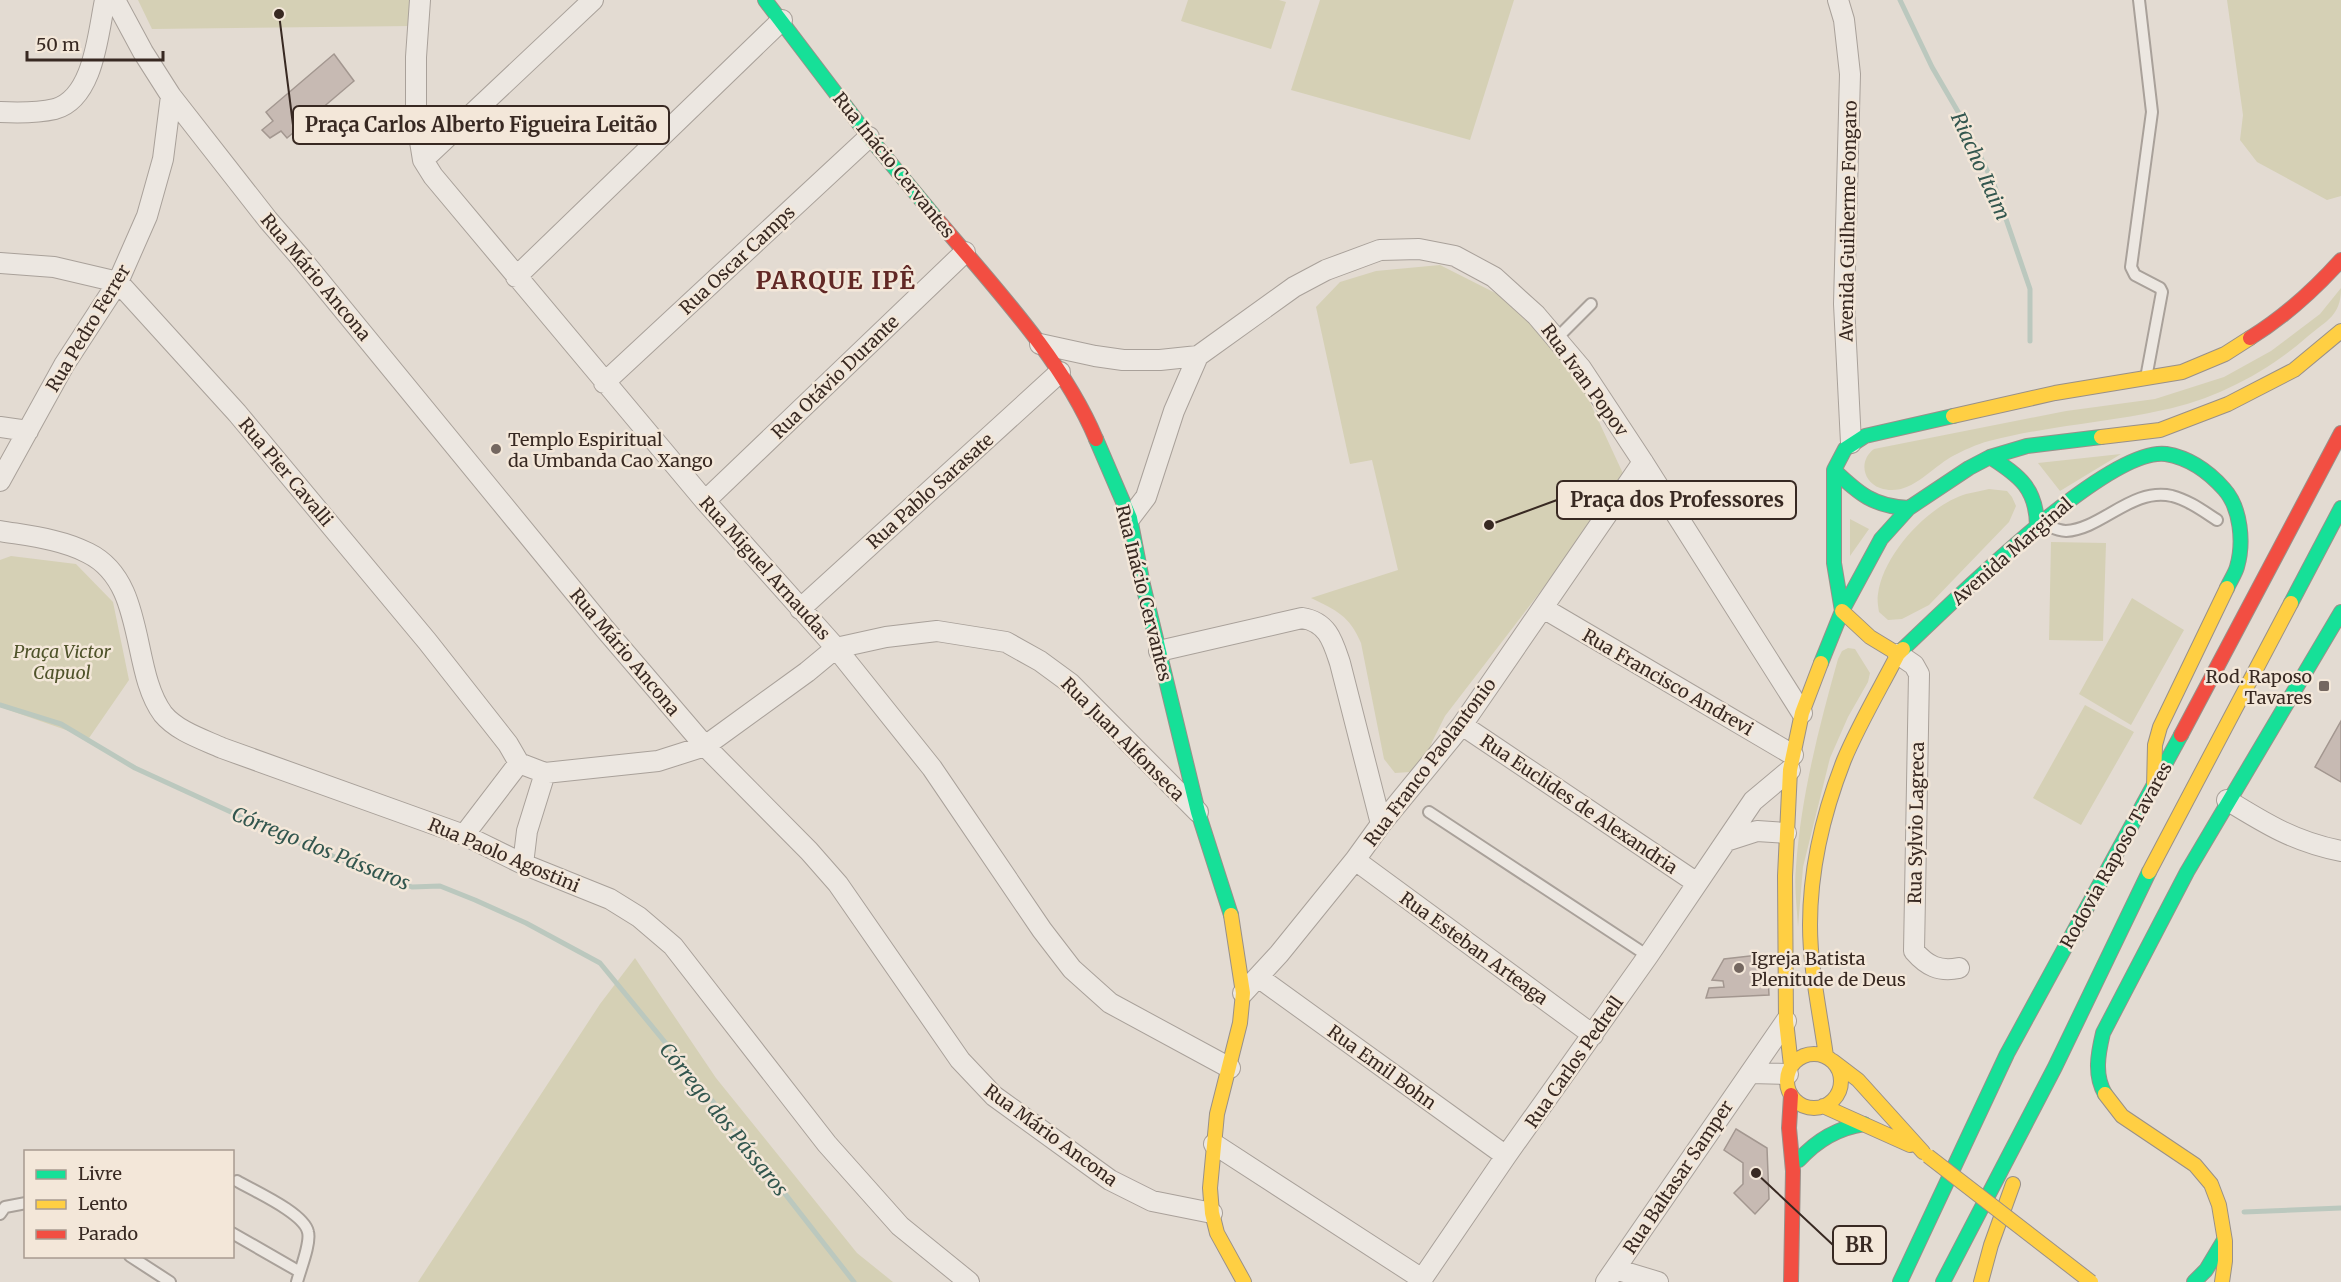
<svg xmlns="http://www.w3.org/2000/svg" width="2341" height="1282" viewBox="0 0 2341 1282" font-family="Merriweather,serif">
<rect width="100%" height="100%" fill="#e3dbd2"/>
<!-- green -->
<path fill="#d5d0b5" d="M138 0H413L412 26 152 29Z
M1188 0H1279L1286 2 1271 49 1181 21Z
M1320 0H1514L1470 140 1291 90Z
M2227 0H2341V196L2327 200 2257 162 2240 140 2243 115Z
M1440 265 1521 306 1581 383 1626 480 1445 716 1432 742 1425 764 1410 772 1395 773 1384 759 1361 643C1349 615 1337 611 1311 598L1398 570 1372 460 1350 464 1316 307 1340 282 1376 271Z
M2341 288C2341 316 2327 320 2307 337 2267 372 2216 399 2163 410 2105 423 2046 426 1989 441 1977 444 1962 451 1951 457 1929 470 1908 498 1880 488 1862 481 1859 460 1874 449L2066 411 2155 399 2224 377 2271 351 2320 314Z
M2121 454 2060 491 2038 463Z
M1989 489 2007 491 2012 497 2016 506 2009 522 1929 605 1902 619 1888 620 1879 612C1878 606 1877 599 1878 594 1883 554 1929 505 1966 494 1974 492 1982 491 1989 489Z
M1850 519 1869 529 1850 556Z
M2051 542 2106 543 2103 641 2049 640Z
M11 556 76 564 113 602 129 680 89 738 0 707V560Z
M2132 598 2184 630 2131 725 2079 694Z
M1848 648 1855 649 1870 673 1868 682 1848 717 1830 758 1803 867 1798 927C1797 908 1794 887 1796 867 1801 796 1819 727 1838 659L1842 651Z
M2085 705 2134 732 2081 825 2033 798Z
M635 958 716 1078 857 1253 893 1282H418L600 1004Z"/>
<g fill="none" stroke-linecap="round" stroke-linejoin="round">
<!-- stream -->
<path stroke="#bbc8be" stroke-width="5" d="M1900 0 1932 67 1964 122 1995 187 2030 289V341
M0 705 61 724 135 768 294 841 412 887 440 886 475 900 526 923 600 963 696 1080 854 1282
M2244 1212 2341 1208"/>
</g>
<!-- building -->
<path fill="#c7bab3" stroke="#a39790" stroke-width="1.5" d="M334 54 354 81 287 138 281 131 270 138 262 130 273 121 266 112Z
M2341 721V782L2315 767Z
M1758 955 1760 977H1768L1769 995 1706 998 1709 988 1724 987 1723 981 1712 980 1724 959Z
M1736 1129 1767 1148 1769 1199 1755 1214 1734 1193 1743 1184V1163L1724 1150Z"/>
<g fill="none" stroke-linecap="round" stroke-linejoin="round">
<!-- lane casing -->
<g stroke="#a9a19a" stroke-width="14">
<path id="lane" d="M2139 0 2152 112 2131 267 2135 275 2160 288 2162 292 2146 378
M1556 339 1591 304
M2044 524C2051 527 2058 531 2066 531 2102 529 2132 487 2172 496 2188 500 2203 511 2217 520
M1429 812 1648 956
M237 1181C254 1191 304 1213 308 1232 311 1243 300 1270 297 1282
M0 1214 5 1207 26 1203
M232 1233 300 1272
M130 1256 170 1282"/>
</g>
<!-- street casing -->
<g stroke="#a9a19a" stroke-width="22">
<path id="street" d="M115 0 143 52 171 96 268 220 300 257 604 628 705 746 809 851 838 884 960 1060 994 1096 1110 1180 1152 1201 1212 1213
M420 0 416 57V117L423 160 433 176 705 501 836 648 932 768 1042 930 1072 969 1110 1003 1230 1068
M1838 0 1844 20 1850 74 1844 304 1851 443
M0 112C19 113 37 113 55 109 94 98 98 33 105 0
M423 160 593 0
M0 263 54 267 118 282 237 413 427 641 508 744 519 763
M516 277 782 20
M1040 344 1095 356 1123 360H1160L1198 356 1294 287 1326 270 1380 250 1419 249 1455 256 1494 277 1536 315 1581 368 1643 462 1802 713
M604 383 869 137
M0 427 28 431
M0 481 64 365 118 282 147 216 163 159 171 96
M705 501 965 252
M1130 518 1146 497 1174 411 1198 356
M0 531C29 536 61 539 88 553 147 582 130 670 163 714 177 731 202 739 222 748L464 835 523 864 610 899 639 917 673 946 827 1144 900 1226 969 1282
M1543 608 1793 755
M800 609 1060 372
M1159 651 1302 618C1328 622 1333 642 1340 663L1381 824
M1898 654 1914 665 1919 674 1914 951C1927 966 1939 972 1959 968
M1462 725 1697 883
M519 763 545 773 658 761 705 746 807 672 836 648 886 637 937 631 1006 642 1040 661 1070 683 1198 812
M2227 800C2266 824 2295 842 2341 851
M464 835 519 763
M1726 841 1757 831 1786 833
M1355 860 1593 1035
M523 864 527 831 545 773
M1258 977 1506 1156
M1243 993 1279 954 1355 860 1381 824 1462 725 1643 462
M1750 1073 1788 1074
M1214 1144 1422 1279
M1615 1269 1658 1282
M1420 1282 1506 1156 1648 956 1753 801 1790 770
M1606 1282 1786 1021"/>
</g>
<!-- fast casing -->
<g stroke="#999089" stroke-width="16">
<path id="fast" d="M765 0 869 137 936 218
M1096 439 1130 518 1143 585 1198 812 1231 915
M1990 457C2020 476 2037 489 2037 527
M1834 470C1858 493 1874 507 1909 508
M2291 603 2341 508
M1842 611 1834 563V470L1845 449 1865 436 1953 416
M1903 649C1948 607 2107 446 2166 454 2190 458 2209 472 2224 489 2241 508 2244 543 2237 567 2235 574 2230 581 2227 588
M1821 663 1842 611 1881 539 1909 508 1969 468 1990 457 2027 446 2101 437
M2105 1094C2094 1075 2098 1054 2103 1033L2187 872 2341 612
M1799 1160C1817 1140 1837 1128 1864 1124
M1900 1282 2007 1054 2181 735
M1943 1282 2055 1067 2149 872
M2194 1282 2206 1270 2224 1240"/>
</g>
<!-- slow casing -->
<g stroke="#999089" stroke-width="16">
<path id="slow" d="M1953 416 2055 393 2182 372 2225 354 2250 338
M2101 437 2160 430 2228 404 2294 370 2341 331
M1842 611 1870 637 1898 654
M2154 787 2155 745 2160 727 2227 588
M2149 872 2291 603
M1231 915 1243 993 1240 1023 1217 1114 1210 1188 1212 1213 1217 1233 1244 1282
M1787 1081a27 27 0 1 1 54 0a27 27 0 1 1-54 0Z
M1826 1056C1820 1013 1810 968 1810 925 1810 870 1824 811 1844 760 1859 724 1880 689 1898 654L1903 649
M1833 1061 1858 1080 1923 1152
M1791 1066 1786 1021 1785 876 1790 770 1802 713 1821 663
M2105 1094 2122 1116 2195 1165 2211 1184 2219 1205 2225 1241V1261L2222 1282
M1823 1106 1910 1145
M1981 1282 1991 1245 2013 1184"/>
</g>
<!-- jam casing -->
<g stroke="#999089" stroke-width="16">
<path id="jam" d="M936 218C992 285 1062 358 1096 439
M2250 338C2284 317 2314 290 2341 260
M2181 735 2341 433
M1791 1095 1789 1128 1793 1171 1791 1282"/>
</g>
<!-- lane -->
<use href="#lane" stroke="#ece7e1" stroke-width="10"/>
<!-- street -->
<use href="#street" stroke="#ece7e1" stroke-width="20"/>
<!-- fast -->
<use href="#fast" stroke="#16e098" stroke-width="14"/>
<!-- slow -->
<use href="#slow" stroke="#ffcf43" stroke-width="14"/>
<!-- jam -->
<use href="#jam" stroke="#f24e42" stroke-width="14"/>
<!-- slow-bridge casing -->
<g stroke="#999089" stroke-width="16" stroke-linecap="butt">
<path id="slow-bridge" d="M1928 1156 2091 1282"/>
</g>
<!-- slow-bridge -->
<use href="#slow-bridge" stroke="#ffcf43" stroke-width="14"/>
</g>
<!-- markers -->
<g fill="#746760" stroke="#f3e7d9" stroke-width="2">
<circle cx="496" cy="449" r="6"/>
<rect x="2318" y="680" width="12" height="12" rx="3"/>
<circle cx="1739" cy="968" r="6"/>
</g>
<g text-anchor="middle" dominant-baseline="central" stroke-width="5" stroke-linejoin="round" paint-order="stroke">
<!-- street labels -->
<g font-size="18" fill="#382922" stroke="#f3e7d9">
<text transform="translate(894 165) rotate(51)">Rua Inácio Cervantes</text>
<text transform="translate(1848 221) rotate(-89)">Avenida Guilherme Fongaro</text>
<text transform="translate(737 260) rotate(-43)">Rua Oscar Camps</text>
<text transform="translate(316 277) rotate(50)">Rua Mário Ancona</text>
<text transform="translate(88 328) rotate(-59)">Rua Pedro Ferrer</text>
<text transform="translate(835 377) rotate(-44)">Rua Otávio Durante</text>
<text transform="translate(1585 380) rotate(54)">Rua Ivan Popov</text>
<text transform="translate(286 472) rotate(50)">Rua Pier Cavalli</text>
<text transform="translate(930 491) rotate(-42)">Rua Pablo Sarasate</text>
<text transform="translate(2012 551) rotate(-41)">Avenida Marginal</text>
<text transform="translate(765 568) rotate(48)">Rua Miguel Arnaudas</text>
<text transform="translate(1144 593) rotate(76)">Rua Inácio Cervantes</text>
<text transform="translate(625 652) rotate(50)">Rua Mário Ancona</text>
<text transform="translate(1668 682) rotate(30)">Rua Francisco Andrevi</text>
<text transform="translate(1123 739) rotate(45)">Rua Juan Alfonseca</text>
<text transform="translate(1430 762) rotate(-53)">Rua Franco Paolantonio</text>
<text transform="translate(1579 804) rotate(34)">Rua Euclides de Alexandria</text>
<text transform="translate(1916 823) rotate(-89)">Rua Sylvio Lagreca</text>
<text transform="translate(504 855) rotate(23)">Rua Paolo Agostini</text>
<text transform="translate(2116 855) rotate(-61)">Rodovia Raposo Tavares</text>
<text transform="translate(1474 948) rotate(36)">Rua Esteban Arteaga</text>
<text transform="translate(1574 1062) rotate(-55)">Rua Carlos Pedrell</text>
<text transform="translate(1382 1067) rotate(36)">Rua Emil Bohn</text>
<text transform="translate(1051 1135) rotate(36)">Rua Mário Ancona</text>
<text transform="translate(1678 1177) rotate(-56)">Rua Baltasar Samper</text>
</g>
<!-- poi labels -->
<g font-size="18" fill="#382922" stroke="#f3e7d9" text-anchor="start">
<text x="508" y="439">Templo Espiritual<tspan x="508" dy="21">da Umbanda Cao Xango</tspan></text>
<text x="2312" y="676" text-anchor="end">Rod. Raposo<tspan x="2312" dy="21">Tavares</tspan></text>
<text x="1751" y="958">Igreja Batista<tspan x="1751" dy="21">Plenitude de Deus</tspan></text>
</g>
<!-- park labels -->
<g font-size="18" font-style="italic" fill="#4f532a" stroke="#f3e7d9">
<text x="62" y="651">Praça Victor<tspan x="62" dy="21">Capuol</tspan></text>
</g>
<!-- water labels -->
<g font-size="20" font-style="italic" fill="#32564e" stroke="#f3e7d9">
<text transform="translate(1981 166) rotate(66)">Riacho Itaim</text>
<text transform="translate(321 848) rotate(22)">Córrego dos Pássaros</text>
<text transform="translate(724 1119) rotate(51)">Córrego dos Pássaros</text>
</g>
<!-- district labels -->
<g font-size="24" font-weight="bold" letter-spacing="1.5" fill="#612825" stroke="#f3e7d9">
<text x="836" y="280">PARQUE IPÊ</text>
</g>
</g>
<!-- callouts -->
<path fill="none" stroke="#382922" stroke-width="2" d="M279 14L293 125M1489 525L1557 500M1756 1173L1833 1245"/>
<g fill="#382922" stroke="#f3e7d9" stroke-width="2">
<circle cx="279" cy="14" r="6"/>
<circle cx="1489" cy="525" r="6"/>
<circle cx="1756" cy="1173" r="6"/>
</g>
<g fill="#f3e7d9" stroke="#382922" stroke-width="2">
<rect x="293" y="106" width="376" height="38" rx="6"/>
<rect x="1557" y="481" width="239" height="38" rx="6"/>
<rect x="1833" y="1226" width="53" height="38" rx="6"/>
</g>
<g font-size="20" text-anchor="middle" font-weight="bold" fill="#382922">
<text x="481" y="132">Praça Carlos Alberto Figueira Leitão</text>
<text x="1677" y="507">Praça dos Professores</text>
<text x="1859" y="1252">BR</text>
</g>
<!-- legend -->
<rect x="24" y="1150" width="210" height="108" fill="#f3e7d9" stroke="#a89b90" stroke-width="1.5"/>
<rect x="36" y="1170" width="30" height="9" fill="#16e098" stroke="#a89b90" stroke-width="1.5"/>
<text x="78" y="1180" font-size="18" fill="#382922">Livre</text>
<rect x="36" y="1200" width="30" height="9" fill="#ffcf43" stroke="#a89b90" stroke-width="1.5"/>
<text x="78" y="1210" font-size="18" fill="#382922">Lento</text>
<rect x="36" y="1230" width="30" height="9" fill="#f24e42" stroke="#a89b90" stroke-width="1.5"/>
<text x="78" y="1240" font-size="18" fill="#382922">Parado</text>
<!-- scale -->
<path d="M27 51v9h136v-9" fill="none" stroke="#382922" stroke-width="3"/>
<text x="36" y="51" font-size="18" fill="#382922" stroke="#f3e7d9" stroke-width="4.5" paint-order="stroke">50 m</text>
</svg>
